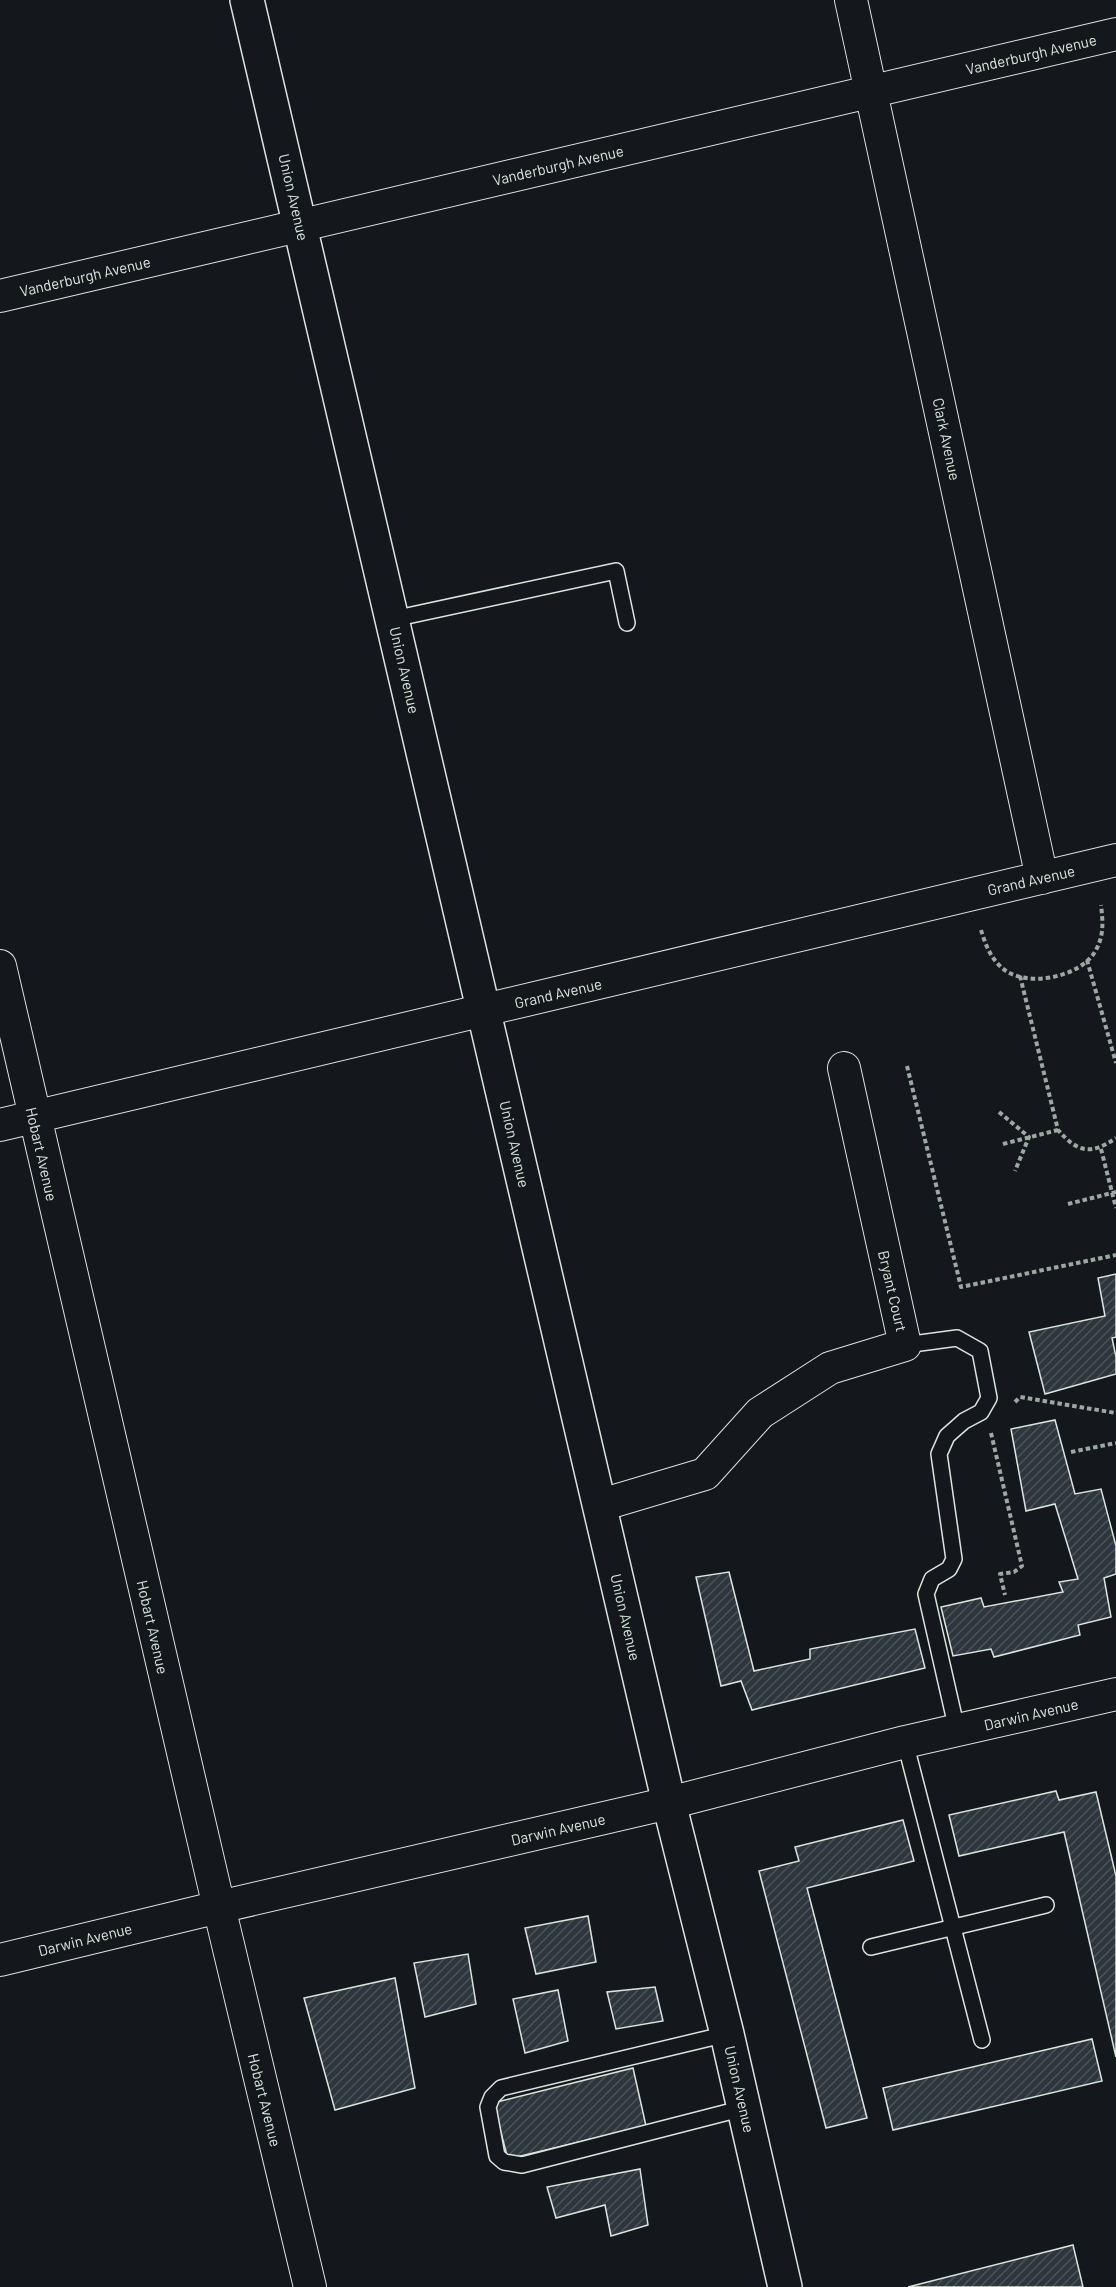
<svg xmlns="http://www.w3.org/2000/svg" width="1116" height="2287" viewBox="0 0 1116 2287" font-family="Barlow,sans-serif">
<defs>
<pattern id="building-hatch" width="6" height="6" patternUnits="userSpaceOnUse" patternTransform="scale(1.5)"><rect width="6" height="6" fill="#2c363c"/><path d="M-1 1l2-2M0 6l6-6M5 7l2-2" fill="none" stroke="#4a5358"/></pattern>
</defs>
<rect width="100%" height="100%" fill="#14181c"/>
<!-- building -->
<path fill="url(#building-hatch)" stroke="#d8e6dc" stroke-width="1.5" d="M1116 1274V1337L1112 1338 1116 1357V1374L1045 1394 1029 1332 1105 1316 1098 1278Z
M1055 1420 1075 1494 1101 1489 1116 1546V1574L1104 1578 1111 1617 1078 1625 1080 1635 994 1657 991 1649 953 1656 941 1607 981 1598 984 1607 1063 1592 1059 1582 1078 1579 1055 1504 1026 1511 1011 1429Z
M729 1572 754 1671 810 1659V1649L915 1629 925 1668 752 1710 741 1681 721 1686 696 1577Z
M1056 1791 1059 1800 1096 1792 1116 1876V2057L1064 1832 959 1856 949 1815Z
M903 1820 914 1861 807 1888 867 2118 826 2128 759 1871 799 1861 795 1847Z
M588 1916 596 1962 536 1974 525 1928Z
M468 1954 476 2004 425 2017 414 1963Z
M395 1978 415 2088 335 2110 304 1998Z
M655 1987 663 2021 616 2029 607 1992Z
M558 1990 568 2041 525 2053 513 1999Z
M1092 2039 1102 2081 893 2130 883 2088Z
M633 2068 646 2126 508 2159 493 2103Z
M640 2169 648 2225 611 2236 605 2205 556 2218 547 2187Z
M1073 2245 1083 2287H908Z"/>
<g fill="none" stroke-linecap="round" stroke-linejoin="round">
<!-- service casing -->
<g stroke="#d8e6dc" stroke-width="18">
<path id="service" d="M393 619 616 571 627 623
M905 1345 957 1338 980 1351 989 1398 981 1412 964 1421 947 1436 939 1454 954 1559 949 1569 932 1579 926 1594 957 1730
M905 1742 982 2040
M871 1947 1046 1905
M727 2034 501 2088 492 2097 488 2107 497 2156 504 2162 522 2165 744 2108"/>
</g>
<!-- minor casing -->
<g stroke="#d8e6dc" stroke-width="34">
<path id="minor" d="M851 0 1042 878
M0 296 1116 34
M0 966 219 1907 310 2287
M0 1125 1116 860
M601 1505 705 1474 760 1413 830 1368 905 1345 844 1068
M0 1960 219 1907 669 1803 905 1742 1116 1694"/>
</g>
<!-- secondary casing -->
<g stroke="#d8e6dc" stroke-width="36">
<path id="secondary" d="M247 0 669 1803 727 2034 785 2287"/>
</g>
<!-- path -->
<path stroke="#9da8a2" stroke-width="4" stroke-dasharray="4.5 3" stroke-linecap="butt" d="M981 930C985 943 990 957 1001 967 1024 989 1081 978 1096 950 1104 935 1103 922 1101 905
M1087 960 1116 1063
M1020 976 1058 1130C1078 1153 1091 1155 1116 1138
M907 1066 961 1287 1116 1255
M999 1112 1029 1137 1015 1171
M1003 1144 1058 1130
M1101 1149 1116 1208
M1068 1204 1116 1192
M1015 1402 1020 1397 1116 1413
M991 1433 1022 1566 1014 1572 1000 1574 1005 1595
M1071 1452 1116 1443"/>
<!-- service -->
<use href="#service" stroke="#14181c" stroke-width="15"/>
<!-- minor -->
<use href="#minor" stroke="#14181c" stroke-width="32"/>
<!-- secondary -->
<use href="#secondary" stroke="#14181c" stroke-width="33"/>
</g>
<g text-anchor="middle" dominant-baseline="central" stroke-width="4.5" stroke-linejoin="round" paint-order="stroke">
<!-- street labels -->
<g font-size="15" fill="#d8e6dc" stroke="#14181c">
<text transform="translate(1031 54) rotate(-13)">Vanderburgh Avenue</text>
<text transform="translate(558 165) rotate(-13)">Vanderburgh Avenue</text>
<text transform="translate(294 197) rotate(77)">Union Avenue</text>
<text transform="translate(85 276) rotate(-13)">Vanderburgh Avenue</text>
<text transform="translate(947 439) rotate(78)">Clark Avenue</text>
<text transform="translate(405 670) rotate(77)">Union Avenue</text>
<text transform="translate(1031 880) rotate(-13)">Grand Avenue</text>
<text transform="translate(558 993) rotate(-13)">Grand Avenue</text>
<text transform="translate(515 1144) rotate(77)">Union Avenue</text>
<text transform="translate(42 1154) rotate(77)">Hobart Avenue</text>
<text transform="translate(893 1291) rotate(77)">Bryant Court</text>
<text transform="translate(626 1617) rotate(77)">Union Avenue</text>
<text transform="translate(153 1627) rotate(77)">Hobart Avenue</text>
<text transform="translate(1031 1714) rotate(-13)">Darwin Avenue</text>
<text transform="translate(558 1829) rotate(-13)">Darwin Avenue</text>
<text transform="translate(85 1939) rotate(-14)">Darwin Avenue</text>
<text transform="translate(740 2089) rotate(77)">Union Avenue</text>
<text transform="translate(265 2100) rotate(76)">Hobart Avenue</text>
</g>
</g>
</svg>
